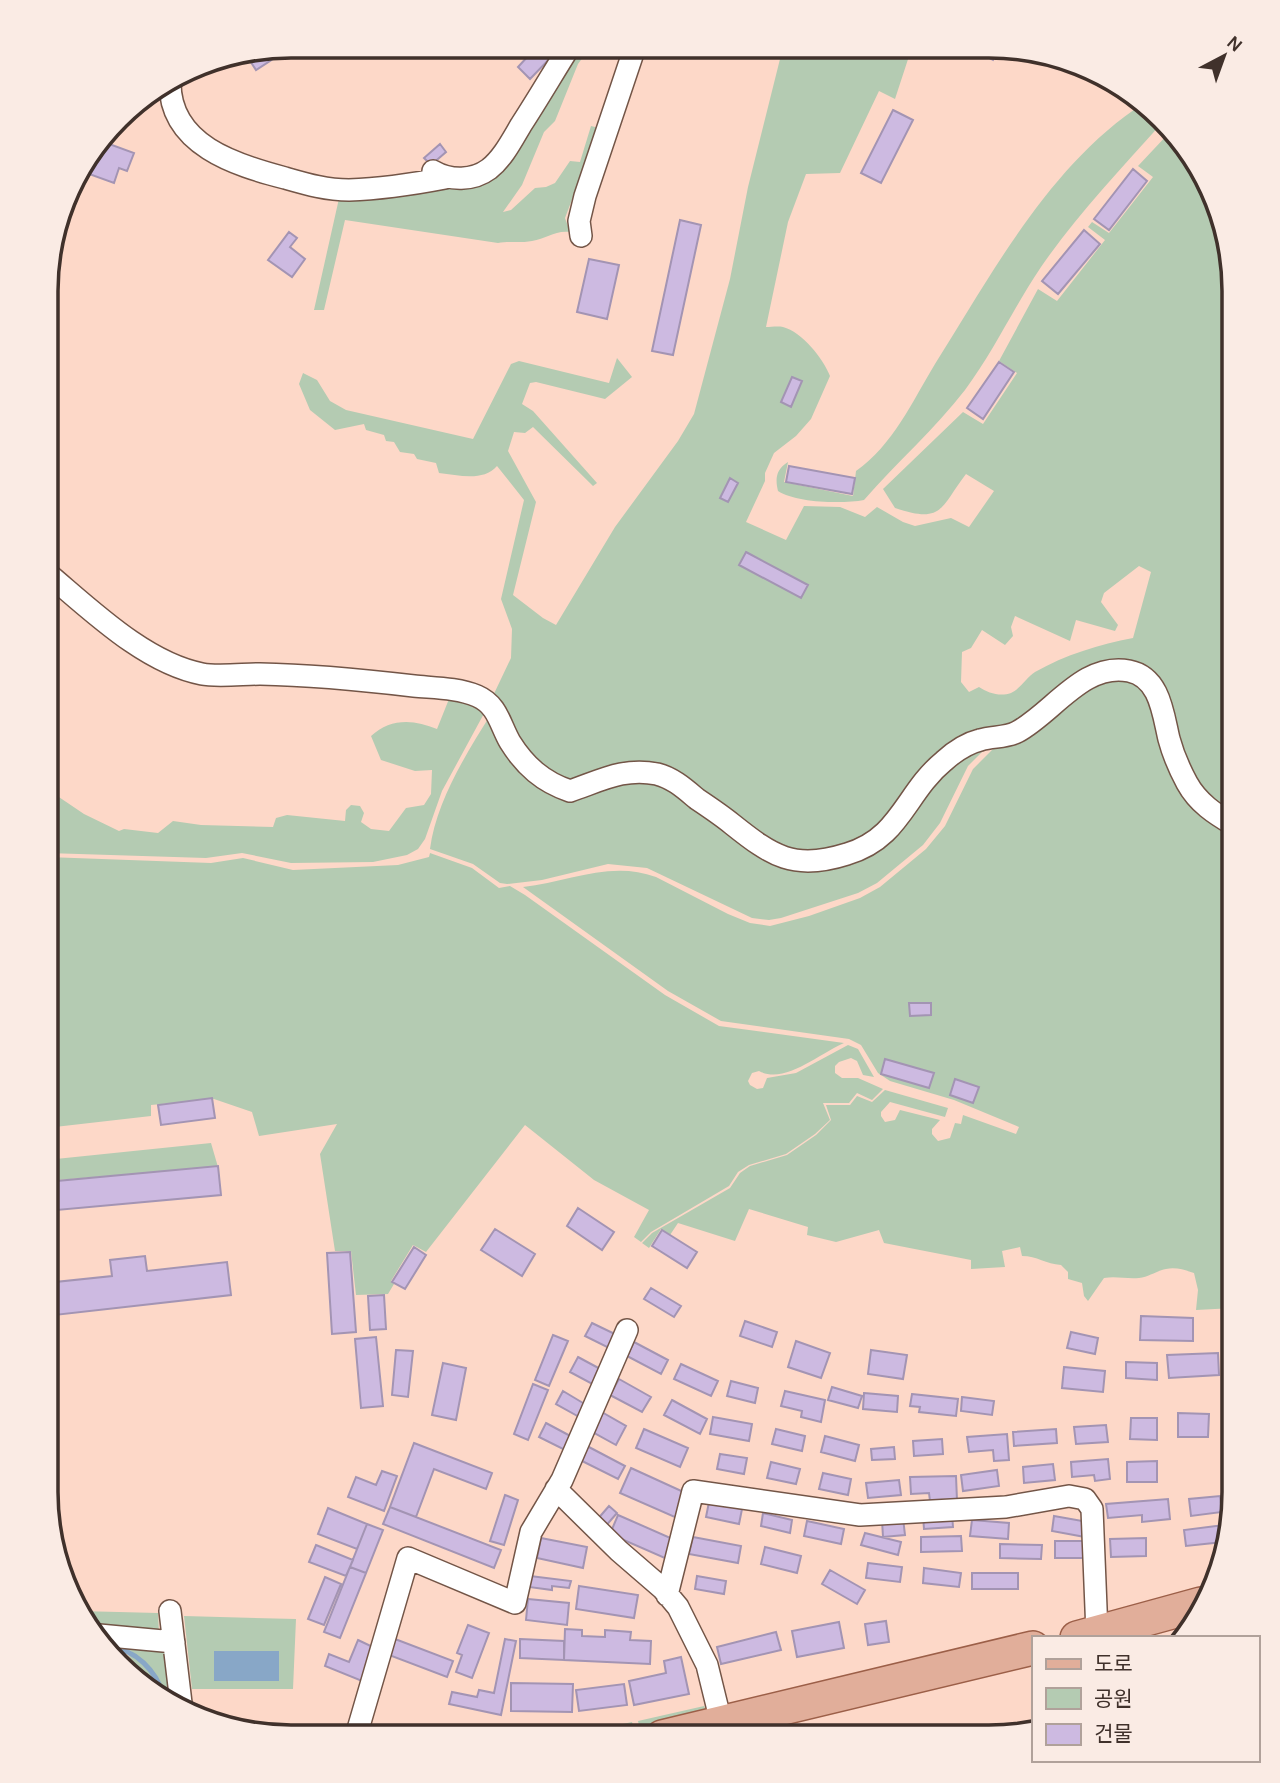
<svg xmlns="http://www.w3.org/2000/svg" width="1280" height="1783" viewBox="0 0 1280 1783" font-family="Karla,'Noto Sans KR',sans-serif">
<rect width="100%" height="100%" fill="#fdd8c8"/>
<!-- green -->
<path fill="#b4cbb2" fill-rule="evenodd" d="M577 46H591L578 64 555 121 544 132 522 185 503 212 511 210 535 188 546 187 555 183 570 161 580 162 591 126 599 128 565 218 570 232C555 230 546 239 532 241 523 243 509 241 498 243L345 220 324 310H314L340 194 477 184Z
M783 47H912L895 99 879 91 840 173 806 174 788 222 766 327C771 327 778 326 783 327 802 332 823 358 830 376L811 419 796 436 774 453 765 473V481L746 522 786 540 804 506 840 507 865 517 877 507 903 522 915 526 951 518 969 527 994 491 966 474C940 508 943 524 895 508L883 489 963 412 983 424 1017 373 999 361 1038 289 1057 301 1105 240 1088 227 1092 222 1109 233 1153 177 1138 166 1169 133 1209 183 1234 290V820L1190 778 1172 713 1127 663 1027 724 976 737 874 832 845 847 787 853 671 773 580 786 552 782 491 700 511 658 512 629 501 599 524 500 497 466C483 482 459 475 439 473L436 463 417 459 414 454 400 452 394 442 386 441 384 435 366 430 364 424 335 430 310 410 299 384 303 373 317 380 330 401 346 410 473 439 511 364 519 361 609 383 617 358 632 377 605 399 536 382 530 383 522 404 533 411 597 483 593 486 533 427 525 433 514 432 508 451 536 502 513 595 543 618 556 625 615 527 678 441 694 414 730 279 748 187ZM1139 566 1151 572 1133 638C1100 644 1065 655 1035 672 1027 677 1020 689 1011 693 1000 697 988 693 979 687L969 692 961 682 962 652 971 648 982 630 1005 645 1013 636 1011 627 1015 616 1070 641 1076 620 1115 631 1118 625 1101 602 1104 593Z
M1144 103 1161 124C1120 170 1076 216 1041 267 1014 307 994 351 965 390 935 429 897 462 864 500 843 504 796 503 778 491 775 479 776 469 788 462L784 482 853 496 856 471C893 445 912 402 935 364 993 272 1050 164 1144 103Z
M1106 677 1143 680 1170 751 1234 829V1308L1196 1310 1198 1290 1194 1273C1185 1270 1176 1267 1166 1269 1156 1271 1149 1277 1139 1278 1126 1279 1116 1276 1104 1278L1088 1301 1084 1296 1082 1283 1068 1279V1272L1061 1265C1046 1264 1037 1256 1022 1256L1020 1247 1002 1251 1005 1267 971 1269V1260L884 1243 879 1230 836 1242 807 1235 808 1227 749 1209 735 1241 678 1223 670 1235 661 1229 649 1248 642 1243 652 1233 730 1188 740 1173 750 1166 787 1155 816 1135 831 1120 826 1105H850L857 1096 872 1102 885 1090 948 1108 945 1117 890 1102 881 1112V1116L885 1122 895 1120 900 1110 940 1120 932 1129V1134L938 1141 950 1138 955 1123 961 1124 963 1115 1016 1134 1019 1127 954 1100 890 1081 878 1073 861 1045 849 1039 721 1021 668 991 523 887C568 882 611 860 656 877L728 914 750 923 770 926 809 916 860 898 880 887 926 849 945 826 973 769 994 748Z
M451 694 487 708 442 791 425 839 418 849 407 855 373 862 291 863 242 853 206 858 47 853V789L84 814 119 831 124 829 158 833 173 821 201 825 273 827 276 818 287 815 345 821 346 810 351 805 360 806 364 813 361 822 371 829 389 831 406 808 424 805 431 794 432 770 415 771 381 760 371 736C390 718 414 719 437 729Z
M491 714 535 782H612L652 778 773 859 842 861 931 778 991 743 968 766 940 823 923 845 877 883 858 893 781 918 769 920 752 918 647 868 608 864 542 880 507 884 500 883 473 864 430 849C436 802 466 754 491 714Z
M430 853 472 868 499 888 510 886 525 895 665 995 719 1026 844 1043C820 1053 785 1085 759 1071L752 1073 748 1081 750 1085 757 1089 763 1088 767 1078 796 1073 848 1045 858 1049 874 1077 863 1075 857 1061 851 1058 839 1062 835 1066V1073L842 1078H858L883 1089 872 1100 857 1093 849 1103H823L830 1120 815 1134 786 1154 749 1165 738 1172 729 1186 651 1232 641 1242 634 1237 649 1210 594 1180 525 1125 426 1252 413 1245 391 1281 394 1284 388 1294 356 1295 351 1251H335L320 1154 337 1124 259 1136 252 1112 214 1099 151 1105V1116L46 1128 47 857 211 863 243 858 293 870 398 865 429 857Z
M211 1143 218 1167 46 1181V1160Z
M79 1611 158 1613 159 1633 93 1628Z
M184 1616 296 1619 293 1689H192Z
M102 1639 165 1648 176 1701 165 1697 161 1683 131 1651 109 1647Z
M110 1649C135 1650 155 1672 162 1695L157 1694V1688L142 1674 140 1685 135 1679 139 1668 127 1654Z
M704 1706 709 1716 641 1734 638 1721Z
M632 1722 636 1736H584L583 1733Z"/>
<!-- water -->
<path fill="#88a7c7" d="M214 1651H279V1681H214Z"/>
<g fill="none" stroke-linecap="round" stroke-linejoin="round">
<!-- stream -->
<path stroke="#88a7c7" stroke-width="5" d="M109 1647C136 1649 156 1671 164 1696"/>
</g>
<!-- building -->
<path fill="#cdbae1" stroke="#a394b3" stroke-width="2" d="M293 46 256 70 245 53 291 46Z
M544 46 560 48 530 79 518 67 530 54 533 57Z
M970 48H996L998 49 993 60Z
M893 110 913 120 881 183 861 173Z
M101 141 134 153 127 171 119 168 114 183 89 174Z
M440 144 446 152 431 165 424 158Z
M1133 169 1147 181 1109 230 1094 219Z
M680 220 701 225 673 355 652 351Z
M1084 230 1100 244 1058 294 1042 281Z
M289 232 297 238 290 247 305 259 292 277 268 260Z
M589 259 619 265 607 319 577 312Z
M999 362 1014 372 983 419 967 408Z
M792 377 802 381 791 407 781 402Z
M789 466 855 478 852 494 786 482Z
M730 478 738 483 728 502 720 498Z
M746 552 808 585 801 598 739 565Z
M909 1003H931V1015L910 1016Z
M885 1059 934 1073 929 1088 881 1074Z
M955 1079 979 1087 973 1103 950 1095Z
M212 1098 215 1118 161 1125 158 1105Z
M218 1166 221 1195 46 1211V1182Z
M578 1208 614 1232 602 1250 567 1226Z
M495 1229 535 1254 522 1276 481 1250Z
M662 1230 697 1252 687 1268 652 1246Z
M414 1247 426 1255 405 1289 392 1282Z
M350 1252 356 1332 332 1334 327 1253Z
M145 1256 147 1271 227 1262 231 1295 46 1316V1283L112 1276 110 1260Z
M651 1288 681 1306 674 1317 644 1299Z
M384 1295 386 1329 370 1330 368 1296Z
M1141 1316 1193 1318V1341L1140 1340Z
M745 1321 777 1332 772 1347 740 1336Z
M592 1323 619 1336 613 1350 585 1336Z
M1071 1332 1098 1338 1095 1354 1067 1348Z
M553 1335 568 1341 549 1386 535 1380Z
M376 1337 383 1406 361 1408 355 1339Z
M796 1341 830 1353 821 1378 788 1367Z
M634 1342 668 1360 661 1374 627 1356Z
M396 1350 413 1351 408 1397 392 1395Z
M871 1350 907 1355 903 1379 868 1374Z
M1232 1351 1234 1352V1392H1232Z
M1218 1353 1219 1375 1169 1378 1167 1355Z
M578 1357 604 1371 596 1386 570 1372Z
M1126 1362 1157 1363V1380L1126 1378Z
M443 1363 466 1368 456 1420 432 1415Z
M681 1364 718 1381 711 1396 674 1379Z
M1064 1367 1105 1371 1103 1392 1062 1388Z
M619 1379 651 1397 642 1412 610 1395Z
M731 1381 758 1388 755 1403 727 1396Z
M533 1384 548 1390 528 1440 514 1434Z
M832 1387 862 1396 858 1408 828 1400Z
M563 1391 588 1406 581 1418 556 1404Z
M785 1391 825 1400 821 1422 801 1417 802 1411 781 1406Z
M864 1393 898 1396 897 1412 863 1409Z
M912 1394 958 1399 956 1416 919 1412 920 1407 910 1406Z
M962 1397 994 1401 992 1415 961 1411Z
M672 1400 707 1419 700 1434 664 1415Z
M600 1411 626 1426 616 1445 589 1430Z
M1178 1413 1209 1414 1208 1437H1178Z
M713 1417 752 1424 749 1441 710 1434Z
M1131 1418H1157V1440L1130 1439Z
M546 1423 576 1439 569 1452 539 1437Z
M1106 1425 1108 1442 1076 1444 1074 1427Z
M644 1429 688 1448 680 1467 636 1448Z
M776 1429 805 1436 802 1451 772 1444Z
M1056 1429 1057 1443 1014 1446 1013 1432Z
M1007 1434 1009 1460 994 1461 993 1450 969 1452 967 1437Z
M825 1436 859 1445 855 1461 821 1452Z
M942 1439 943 1454 914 1456 913 1441Z
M414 1443 492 1473 486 1489 434 1469 416 1517 390 1507Z
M587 1446 625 1466 618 1479 580 1460Z
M894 1447 895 1459 872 1460 871 1449Z
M720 1454 747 1458 744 1474 717 1469Z
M1108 1459 1110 1479 1095 1481 1094 1475 1072 1477 1071 1462Z
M1157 1461V1482H1127V1462Z
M771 1462 800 1469 796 1484 767 1478Z
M1053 1464 1055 1480 1024 1483 1023 1467Z
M631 1468 688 1494 677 1518 620 1493Z
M997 1470 999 1486 963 1491 961 1475Z
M382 1471 397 1476 384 1511 348 1497 356 1477 376 1485Z
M823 1473 851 1479 848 1495 819 1489Z
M956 1476 957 1500 930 1501 929 1493 911 1494 910 1477Z
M899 1480 901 1495 868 1498 866 1483Z
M505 1495 518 1500 504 1545 490 1541Z
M1220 1496 1222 1512 1191 1516 1189 1499Z
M1168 1499 1170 1519 1142 1522V1515L1108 1518 1106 1504Z
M709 1502 742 1509 739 1524 706 1517Z
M609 1506 617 1513 604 1528 596 1521Z
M390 1507 501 1550 494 1568 383 1524Z
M328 1508 367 1524 357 1549 318 1534Z
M763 1513 792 1520 790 1533 761 1526Z
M952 1514 953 1527 924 1529 923 1516Z
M618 1515 675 1540 667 1559 610 1534Z
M1054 1516 1088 1522 1085 1537 1052 1531Z
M903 1518 905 1535 883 1537 882 1520Z
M972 1520 1009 1523 1008 1539 970 1536Z
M807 1521 844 1529 841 1544 804 1536Z
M367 1524 383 1530 366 1573 350 1567Z
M1224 1525 1225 1534 1223 1542 1186 1546 1184 1530Z
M865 1533 901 1542 898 1555 861 1545Z
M961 1536 962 1551 921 1552V1537Z
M693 1537 741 1546 738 1563 689 1554Z
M541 1538 587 1547 583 1568 537 1558Z
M1146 1538V1556L1111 1557 1110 1539Z
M1055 1541H1087V1558H1055Z
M1000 1544 1042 1545 1041 1559 1000 1558Z
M316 1545 353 1560 346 1576 309 1562Z
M765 1547 801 1556 797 1573 761 1564Z
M868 1563 902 1567 900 1582 866 1578Z
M350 1567 366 1573 340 1638 324 1632Z
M924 1568 961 1573 959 1587 923 1583Z
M830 1570 865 1590 857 1604 822 1584Z
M972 1573H1018V1589H972Z
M530 1576 571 1581 569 1588 552 1586V1590L529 1587Z
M697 1576 726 1581 724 1594 695 1589Z
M325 1577 341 1584 324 1625 308 1619Z
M579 1586 638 1595 634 1618 576 1609Z
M528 1599 569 1603 567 1625 526 1620Z
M886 1621 889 1642 868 1645 865 1624Z
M839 1622 844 1648 797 1657 792 1631Z
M468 1625 489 1633 472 1678 456 1672 462 1655 457 1653Z
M565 1629 582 1630V1636L605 1637V1630L631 1632 630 1640 651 1641 650 1664 564 1660Z
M776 1632 781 1650 721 1664 717 1647Z
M395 1639 453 1661 447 1677 389 1655Z
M505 1639 516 1641 501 1715 449 1704 452 1692 477 1697 479 1690 494 1693Z
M520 1639 564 1641V1660L520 1658Z
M358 1640 375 1648 362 1681 325 1666 329 1654 349 1662Z
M681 1657 689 1694 634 1705 629 1681 666 1673 664 1661Z
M511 1683 573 1684 572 1712 511 1711Z
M624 1684 627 1705 579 1711 576 1690Z"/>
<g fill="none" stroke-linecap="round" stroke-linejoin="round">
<!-- street casing -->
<g stroke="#735547" stroke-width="24">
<path id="street" d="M170 83C170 145 235 165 285 178 306 184 326 190 349 190 381 189 414 184 445 178
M433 171C450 181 473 181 489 169 503 158 512 140 521 125 538 99 553 73 570 46
M581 236 579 221 585 196 635 47
M47 573C91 610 145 663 202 674 216 677 244 674 260 674 312 675 363 680 414 686 434 688 458 688 477 696 498 705 500 725 510 742 525 766 543 782 570 791 600 781 624 767 657 774 673 778 685 789 697 799 709 807 721 815 732 824 772 856 794 871 847 854 901 838 905 793 944 761 954 752 968 743 980 740 992 736 1006 738 1017 732 1053 713 1083 662 1129 671 1160 677 1163 714 1169 739 1173 754 1180 770 1187 783 1198 803 1215 814 1234 825
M556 1489 619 1551 663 1589 678 1607 707 1665 721 1722
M667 1595 693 1491 860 1515 1006 1507 1069 1496 1085 1499 1092 1509 1097 1633
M170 1611 181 1703
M99 1635 174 1642
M356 1736 408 1558 515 1603 531 1532 562 1480 627 1330"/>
</g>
<!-- primary casing -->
<g stroke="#9c5f48" stroke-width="36">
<path id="primary" d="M1077 1638 1201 1604
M662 1737 1033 1648"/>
</g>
<!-- street -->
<use href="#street" stroke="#fff" stroke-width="21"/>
<!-- primary -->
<use href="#primary" stroke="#e1ae9a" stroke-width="33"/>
</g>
<!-- crop -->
<path d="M0 0H1280V1783H0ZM291 58H989A233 233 0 0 1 1222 291V1492A233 233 0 0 1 989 1725H291A233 233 0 0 1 58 1492V291A233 233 0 0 1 291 58Z" fill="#faebe4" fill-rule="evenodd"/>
<path fill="none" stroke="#40312b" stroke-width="3.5" d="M291 58H989A233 233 0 0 1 1222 291V1492A233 233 0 0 1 989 1725H291A233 233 0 0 1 58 1492V291A233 233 0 0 1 291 58Z"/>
<!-- legend -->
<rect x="1032" y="1636" width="228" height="126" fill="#faebe4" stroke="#b0a19a" stroke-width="2"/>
<rect x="1046" y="1659" width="35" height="10" fill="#e1ae9a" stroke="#b0a19a" stroke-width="2"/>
<text x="1094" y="1671" font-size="21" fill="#40312b">도로</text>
<rect x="1046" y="1688" width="35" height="21" fill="#b4cbb2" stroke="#b0a19a" stroke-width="2"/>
<text x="1094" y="1706" font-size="21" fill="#40312b">공원</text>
<rect x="1046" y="1724" width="35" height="21" fill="#cdbae1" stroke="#b0a19a" stroke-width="2"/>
<text x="1094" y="1741" font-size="21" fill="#40312b">건물</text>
<!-- north arrow -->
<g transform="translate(1224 56) rotate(41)" stroke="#faebe4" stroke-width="5" paint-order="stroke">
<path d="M0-5L12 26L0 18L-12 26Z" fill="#40312b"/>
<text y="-10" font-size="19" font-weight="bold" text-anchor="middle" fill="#40312b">N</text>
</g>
</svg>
